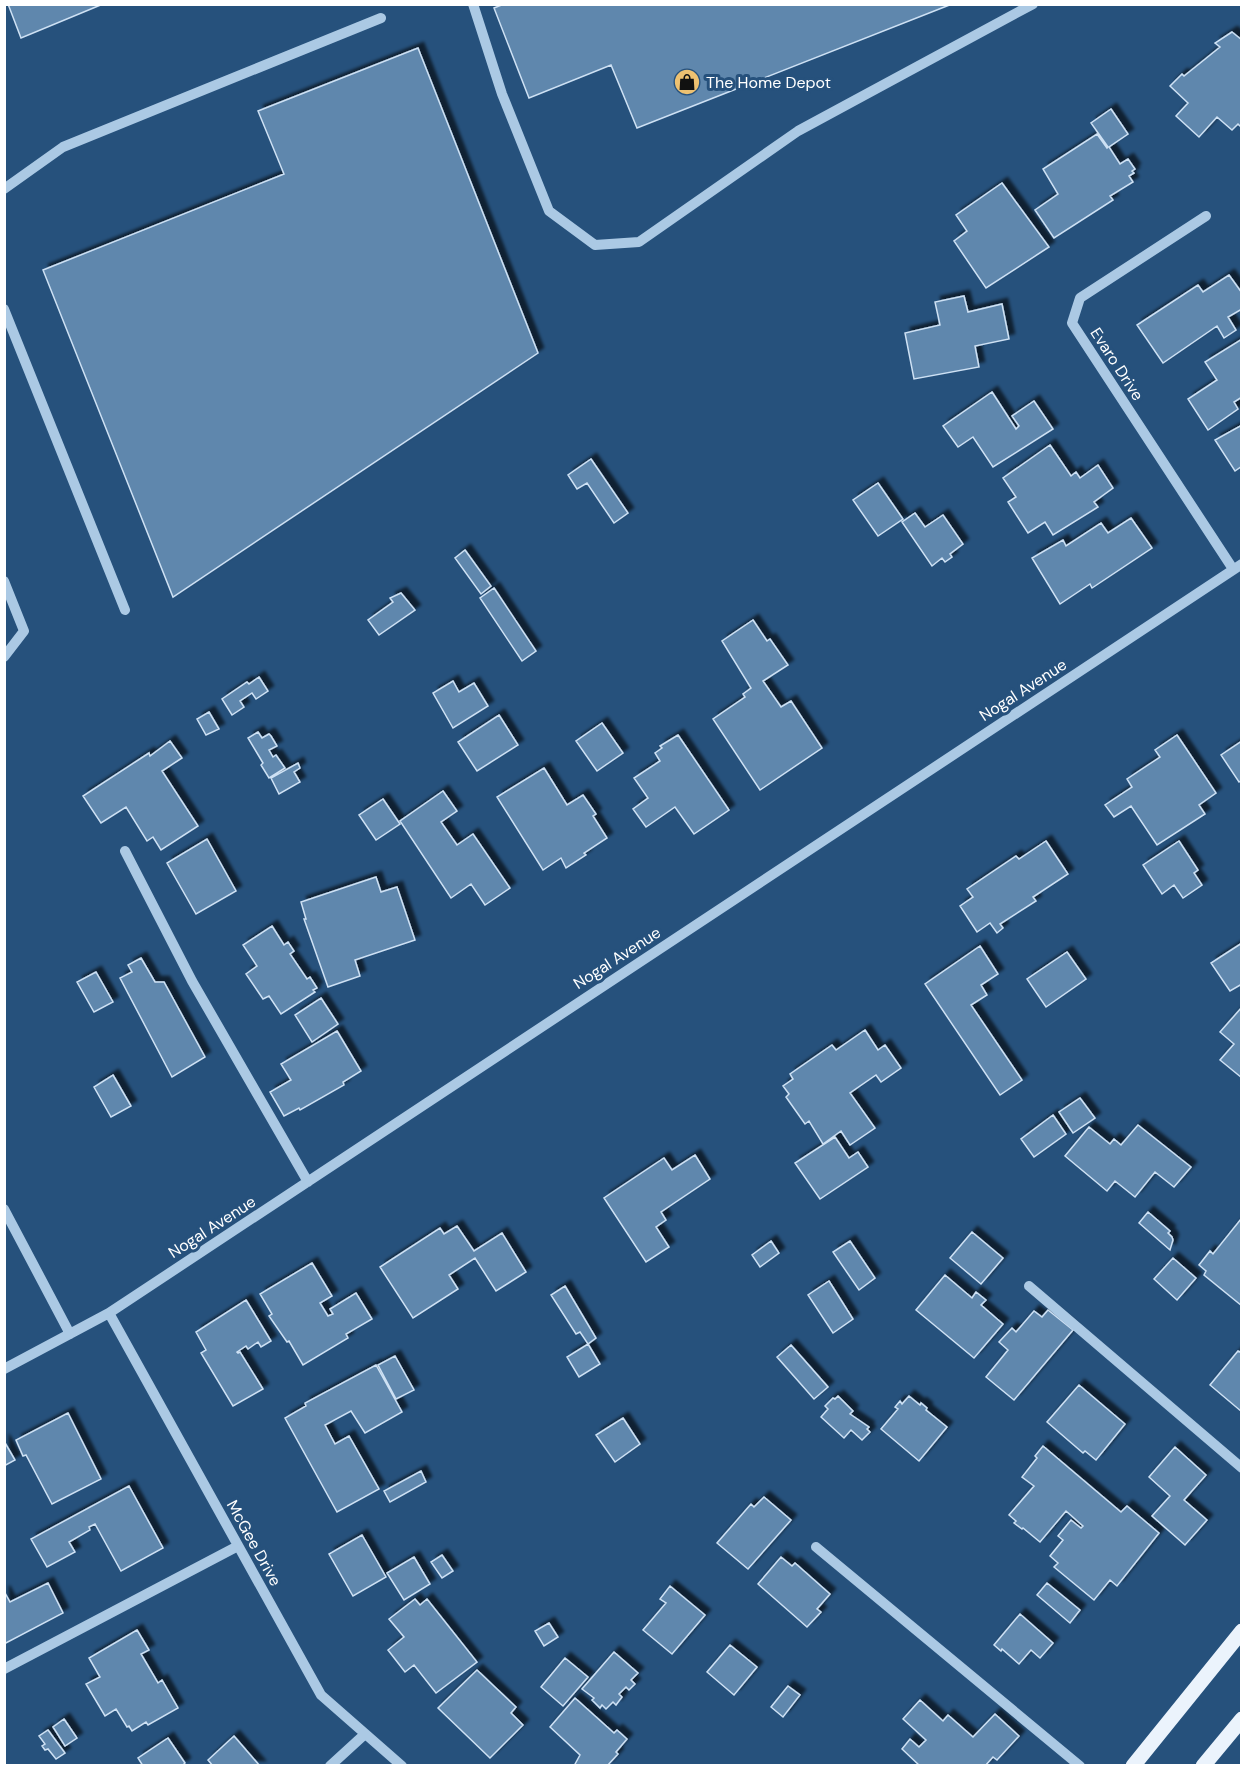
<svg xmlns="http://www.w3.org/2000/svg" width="1246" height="1770" viewBox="0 0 1246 1770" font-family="'DM Sans',sans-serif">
<defs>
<filter id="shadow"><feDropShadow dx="5.5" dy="-5.5" stdDeviation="1.5" flood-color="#0009"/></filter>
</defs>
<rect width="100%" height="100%" fill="#26517c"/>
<!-- building -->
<path fill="#5f87ad" stroke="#cee1f4" stroke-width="1.5" filter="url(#shadow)" d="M8 4H103L21 38Z
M504 4H952L637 128 611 65 529 98 494 8Z
M1232 32 1242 40V124L1240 126 1238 124 1232 130 1217 117 1199 137 1176 116 1188 103 1170 86 1182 74 1184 76 1220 47 1215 43Z
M418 48 538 353 173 597 43 270 284 174 258 111Z
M1111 109 1128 134 1109 147 1120 164 1128 159 1135 169 1132 171 1134 173 1129 176 1133 182 1110 196 1113 200 1054 238 1035 210 1058 194 1043 169 1097 134 1107 148 1108 147 1091 123Z
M1002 183 1049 247 986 288 954 241 967 231 956 215Z
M1229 275 1242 293V309L1228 317 1236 330 1224 338 1217 326 1163 363 1137 325 1198 285 1203 292Z
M964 296 968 312 1002 304 1009 339 975 346 979 367 914 379 905 333 940 325 935 302Z
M1242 339V397L1234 402 1238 409 1208 430 1188 399 1217 380 1205 362Z
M992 392 1016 429 1019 426 1012 416 1034 401 1053 429 993 467 973 437 958 447 943 426Z
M1242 425V466L1235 471 1215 440Z
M1050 445 1071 476 1076 472 1080 478 1098 465 1113 488 1094 502 1098 507 1053 535 1045 522 1028 533 1008 502 1016 497 1003 478Z
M591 459 628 513 614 523 587 483 577 489 568 475Z
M878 483 903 519 878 536 853 500Z
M915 513 925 527 943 515 963 544 950 554 952 557 945 562 942 558 932 566 902 522Z
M1131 518 1152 548 1092 588 1090 584 1060 604 1032 558 1063 540 1066 546 1101 523 1108 533Z
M465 550 491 586 481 594 455 558Z
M494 588 536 651 522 661 480 598Z
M401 593 415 610 379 635 368 620 393 602 390 598Z
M753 620 767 641 770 639 788 665 763 681 781 707 791 701 822 748 760 790 713 719 745 697 743 694 751 688 722 641Z
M259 677 268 691 256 699 252 693 240 701 244 707 232 715 222 699 247 682 249 684Z
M453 681 459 692 474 683 488 706 453 728 433 693Z
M209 712 219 729 206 735 197 719Z
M499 715 518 745 477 771 458 742Z
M602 723 623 753 597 771 576 741Z
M258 732 262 738 269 734 271 736 277 746 269 750 273 757 276 755 285 768 269 778 261 765 263 763 248 738Z
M678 735 729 810 694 834 675 807 646 827 633 809 648 798 634 778 660 761 655 753 662 748 660 746Z
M1177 735 1216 793 1199 805 1205 814 1157 845 1131 806 1114 817 1105 805 1132 787 1127 779 1160 757 1155 750Z
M170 741 182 758 162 771 198 826 161 850 153 837 147 841 126 807 101 823 83 796 149 753 150 756Z
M1242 741V780L1239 782 1221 755Z
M298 763 300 768 294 772 300 782 279 794 271 778Z
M544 768 567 805 583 795 596 814 593 816 607 838 584 853 586 855 566 868 561 858 543 870 497 797Z
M443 791 457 811 441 822 457 845 473 834 510 888 485 905 471 884 451 898 400 821Z
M383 799 400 824 376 840 359 815Z
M207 839 236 891 196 914 167 863Z
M1046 841 1068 874 1033 897 1036 901 1000 924 1003 928 997 933 990 923 977 932 960 906 973 897 967 889 1016 856 1019 859Z
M1179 841 1198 870 1194 873 1202 885 1183 898 1174 885 1162 894 1143 865Z
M376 877 381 892 397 887 415 940 355 960 360 976 328 987 304 919H306L301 902Z
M272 926 284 945 288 942 294 951 290 954 307 979 310 977 317 988 313 990 315 992 281 1014 269 996 263 999 246 974 257 966 243 945Z
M1242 943V984L1230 991 1211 963Z
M980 946 998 974 981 985 987 995 971 1005 1022 1080 1000 1095 925 984Z
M1067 952 1086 979 1046 1007 1027 979Z
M141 958 155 982H164L205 1057 172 1077 120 978 132 972 128 965Z
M96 972 113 1002 94 1012 77 982Z
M321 998 338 1024 312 1042 295 1015Z
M1242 1007V1078L1220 1060 1234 1044 1220 1032Z
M865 1030 878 1050 885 1045 901 1068 881 1082 876 1075 850 1093 875 1128 850 1145 841 1131 823 1144 809 1121 805 1124 786 1097 789 1094 783 1086 793 1079 790 1074 832 1045 836 1050Z
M337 1031 361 1071 343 1082 344 1085 300 1110 299 1108 284 1116 270 1092 291 1080 281 1064Z
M113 1075 131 1106 111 1117 94 1087Z
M1080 1098 1095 1118 1073 1133 1059 1112Z
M1053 1115 1066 1134 1034 1157 1021 1139Z
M1138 1125 1191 1167 1174 1187 1155 1172 1135 1197 1115 1181 1107 1191 1065 1156 1089 1127 1110 1144 1114 1139 1121 1145Z
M835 1137 849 1158 858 1152 868 1167 820 1199 795 1163Z
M695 1155 710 1179 661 1212 666 1220 656 1227 669 1247 646 1262 604 1198 664 1158 672 1170Z
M1148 1212 1170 1231 1168 1233 1172 1237 1173 1240 1170 1250 1139 1223Z
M1241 1219H1242V1306L1204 1275 1206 1271 1199 1265 1210 1251 1213 1254Z
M457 1226 474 1251 502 1233 526 1272 496 1291 475 1258 449 1275 458 1289 413 1318 380 1267 440 1228 444 1234Z
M972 1232 1003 1258 981 1284 950 1258Z
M771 1241 779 1253 760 1267 752 1255Z
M850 1241 875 1278 859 1290 833 1252Z
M1173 1258 1196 1278 1177 1300 1154 1279Z
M312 1263 332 1296 320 1303 328 1316 333 1314 330 1309 356 1293 372 1319 346 1334 348 1338 303 1365 289 1341 287 1342 269 1316 272 1314 260 1294Z
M945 1275 972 1298 976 1292 986 1300 981 1305 1003 1324 974 1358 916 1310Z
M829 1281 853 1319 833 1333 808 1295Z
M565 1286 596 1338 588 1344 580 1332 576 1334 551 1295Z
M246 1300 271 1341 261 1347 258 1342 248 1349 246 1346 237 1352 238 1353 240 1352 263 1389 233 1406 201 1353 206 1350 196 1332Z
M1048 1310 1073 1330 1014 1400 986 1377 1008 1350 999 1342 1012 1328 1016 1332 1034 1311 1042 1317Z
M588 1344 600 1364 579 1377 567 1357Z
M791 1345 828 1387 814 1399 777 1357Z
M1238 1351 1242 1353V1412L1210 1385Z
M395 1356 414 1390 396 1399 378 1365Z
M376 1365 402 1412 365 1433 351 1411 325 1425 335 1444 349 1436 379 1489 337 1512 285 1418 306 1406 305 1403Z
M1079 1385 1125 1424 1096 1460 1085 1451 1083 1453 1047 1422Z
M838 1396 853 1411 850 1414 869 1427 867 1429 870 1432 862 1440 851 1430 844 1438 821 1417 828 1409 825 1406 833 1398 835 1399Z
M909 1396 920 1405 921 1403 927 1408 926 1410 947 1427 919 1461 881 1429 898 1409 895 1407 900 1401 902 1404Z
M68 1413 101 1479 52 1504 26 1455 23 1456 16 1440Z
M623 1418 640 1444 615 1462 596 1435Z
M4 1441 15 1460 4 1466Z
M1043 1446 1121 1512 1127 1506 1159 1533 1117 1586 1110 1580 1094 1600 1054 1567 1058 1563 1050 1556 1063 1540 1058 1536 1071 1520 1081 1528 1083 1526 1066 1511 1040 1542 1023 1528 1022 1529 1014 1523 1016 1521 1009 1515 1034 1486 1022 1477 1037 1458 1035 1456Z
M1175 1447 1206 1475 1184 1500 1207 1520 1185 1545 1152 1516 1170 1496 1149 1477Z
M421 1471 426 1482 390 1502 384 1491Z
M129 1486 163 1548 121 1571 95 1524 89 1527 90 1530 69 1542 75 1552 47 1567 31 1539Z
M764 1497 791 1520 748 1569 717 1543 751 1504 754 1507Z
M362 1535 386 1577 353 1596 329 1554Z
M442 1555 453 1571 442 1578 431 1562Z
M414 1557 430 1584 404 1600 387 1573Z
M781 1557 792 1566 795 1563 830 1594 817 1609 821 1612 807 1627 758 1584Z
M48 1583 63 1613 4 1644V1591L10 1602Z
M1047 1583 1080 1610 1070 1623 1037 1595Z
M670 1586 705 1615 672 1654 643 1630 666 1603 660 1599Z
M415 1599 420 1605 427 1599 477 1662 436 1693 414 1665 405 1672 388 1650 404 1637 389 1619Z
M1020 1614 1053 1643 1040 1658 1031 1650 1019 1664 1002 1649 1001 1651 994 1645Z
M549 1623 558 1637 544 1646 535 1631Z
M137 1630 149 1650 141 1654 158 1683 162 1680 178 1708 148 1725 146 1722 132 1731 129 1726 127 1727 116 1709 105 1716 86 1684 100 1677 89 1658Z
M730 1645 757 1667 734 1695 707 1672Z
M614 1652 638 1673 631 1680 635 1684 629 1690 626 1687 619 1694 622 1697 616 1705 613 1702 606 1709 602 1705 600 1708 592 1700 594 1698 582 1689Z
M565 1658 588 1677 563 1706 541 1687Z
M477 1670 516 1707 511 1713 523 1725 490 1758 438 1708Z
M788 1686 800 1695 783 1717 771 1707Z
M575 1698 614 1733 617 1730 627 1739 616 1752 618 1754 607 1766H574L580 1755 550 1727Z
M920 1700 943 1721 948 1715 973 1737 995 1714 1019 1736 997 1760 993 1757 985 1766H920L902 1749 910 1739 919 1747 926 1740 903 1719Z
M64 1719 77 1738 65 1746 53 1727Z
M48 1730 65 1753 56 1759 48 1749 45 1750 42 1746 45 1744 39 1736Z
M234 1736 260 1766H213L208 1760Z
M168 1738 185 1763 182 1766H143L138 1758Z"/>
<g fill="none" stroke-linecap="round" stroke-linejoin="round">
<!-- minor -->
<path stroke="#abc9e4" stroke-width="10" d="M473 4 502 94 549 211 595 245 639 242 798 131 1033 4
M4 189 63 147 381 18
M1206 216 1080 298 1072 323 1233 569
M4 309 125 610
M4 581 24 631 4 657
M125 851 192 981 308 1182
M4 1209 70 1334
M1029 1286 1242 1468
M109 1313 321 1695 402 1766
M4 1369 109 1313 1242 564
M816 1547 1080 1766
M4 1669 238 1546
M330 1766 365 1734"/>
<!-- major -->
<path stroke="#ebf3fc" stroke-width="15" d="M1133 1766 1242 1631
M1203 1766 1242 1719"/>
</g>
<!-- icons -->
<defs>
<g id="shop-disc" transform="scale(1.35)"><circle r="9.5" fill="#edc171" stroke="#26517c"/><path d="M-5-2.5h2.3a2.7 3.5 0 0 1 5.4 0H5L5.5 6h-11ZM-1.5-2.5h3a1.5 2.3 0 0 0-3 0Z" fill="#111"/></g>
</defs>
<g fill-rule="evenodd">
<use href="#shop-disc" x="687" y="82"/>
</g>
<g text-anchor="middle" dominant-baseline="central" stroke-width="6" stroke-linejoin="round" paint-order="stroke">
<!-- poi labels -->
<g font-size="16" fill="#fff" stroke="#26517c" text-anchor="start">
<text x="706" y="82">The Home Depot</text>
</g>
<!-- street labels -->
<g font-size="16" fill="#fff" stroke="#26517c">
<text transform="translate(1117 364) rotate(57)">Evaro Drive</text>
<text transform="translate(1023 690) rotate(-33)">Nogal Avenue</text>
<text transform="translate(617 958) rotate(-33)">Nogal Avenue</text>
<text transform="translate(212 1227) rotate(-33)">Nogal Avenue</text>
<text transform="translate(254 1543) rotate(61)">McGee Drive</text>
</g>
</g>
<!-- border -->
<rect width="1246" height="1770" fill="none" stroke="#ffffff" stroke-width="12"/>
</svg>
